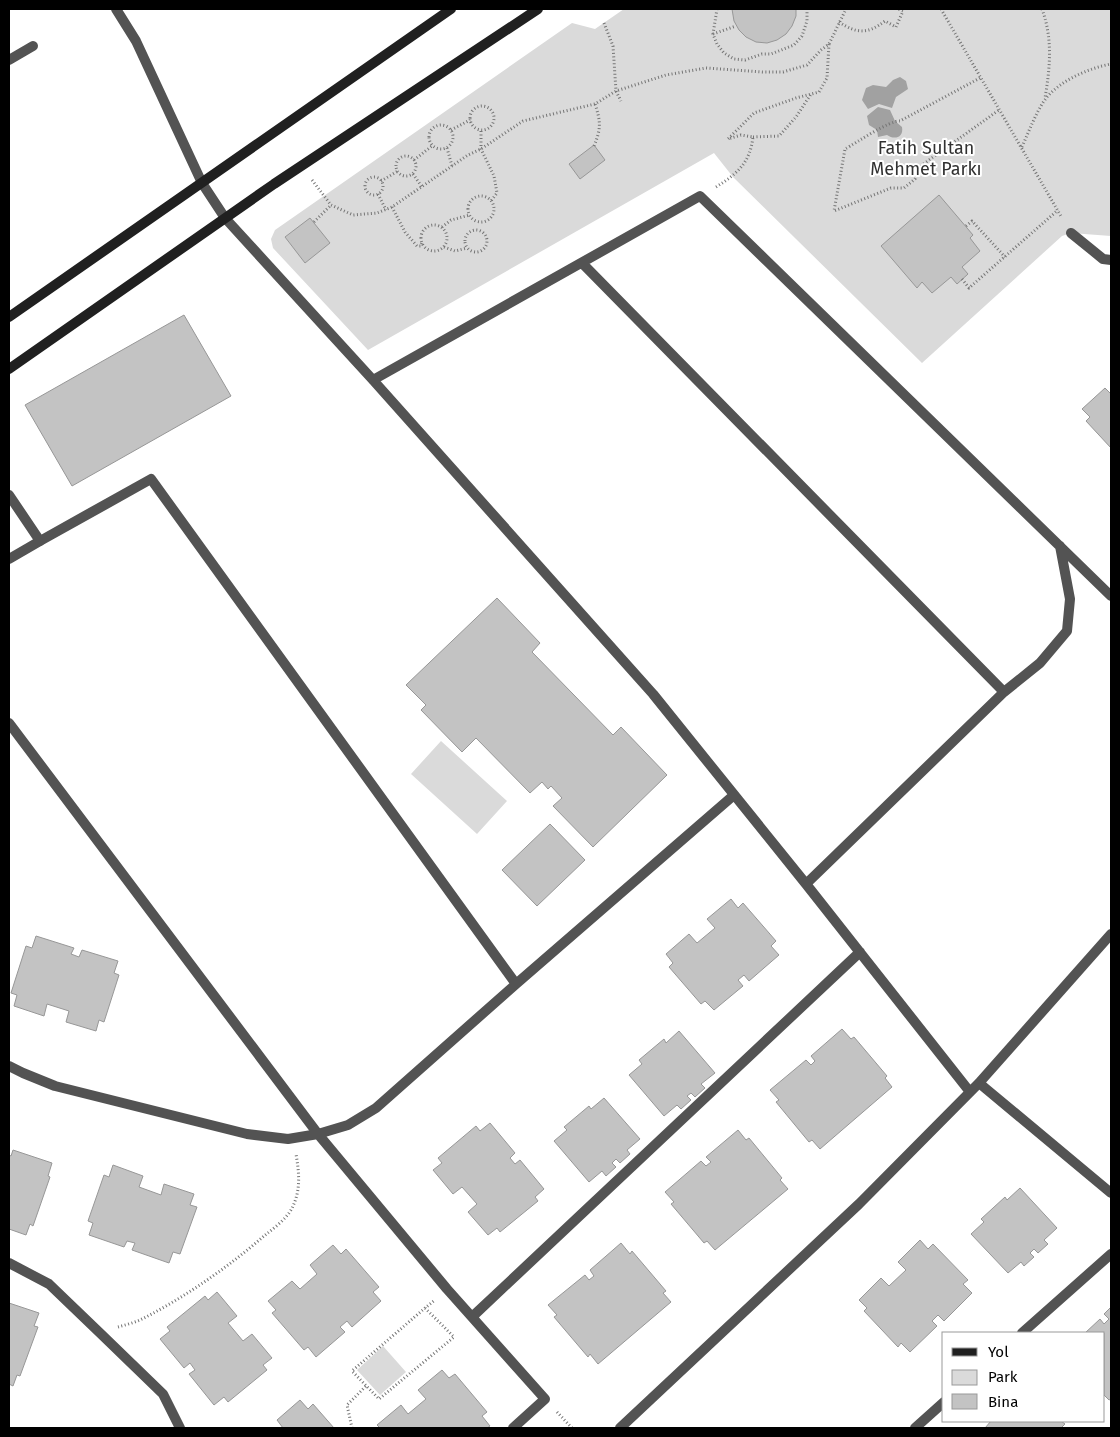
<svg xmlns="http://www.w3.org/2000/svg" width="1120" height="1437" viewBox="0 0 1120 1437" font-family="'Fira Sans',sans-serif">
<rect width="100%" height="100%" fill="#fff"/>
<!-- green -->
<path fill="#dadada" d="M624 9H1111V236L1071 233 1062 236 922 363 733 177 714 153 368 350 273 248 271 239 275 230 572 23 595 29Z
M441 741 507 801 477 834 411 774Z
M383 1346 406 1372 380 1395 357 1370Z"/>
<!-- water -->
<path fill="#a1a1a1" d="M900 77 906 81 908 89 896 97 892 108 879 104 868 109 862 100 866 88 873 85 886 87 893 80Z
M878 107 890 110 895 121 902 127C904 138 894 140 887 135L878 137 877 130 869 125 867 116Z"/>
<!-- building -->
<path fill="#c3c3c3" stroke="#979797" d="M732 9H796V16L792 26 786 34 777 40 767 43 756 42 746 37 739 30 734 21Z
M594 145 605 160 580 179 569 164Z
M939 195 973 235 970 238 980 251 962 267 968 274 957 284 951 277 932 293 922 282 917 288 881 246Z
M310 218 330 243 305 263 285 237Z
M184 315 231 396 72 486 25 405Z
M1105 388 1111 394V448L1086 421 1090 417 1082 409Z
M497 598 540 643 532 652 613 735 621 727 667 775 593 847 553 806 562 798 551 786 548 789 542 782 530 793 476 738 462 752 421 710 426 705 406 685Z
M550 824 585 860 537 906 502 870Z
M731 899 738 908 743 903 776 941 771 946 779 955 749 981 744 975 738 980 743 986 714 1010 705 1001 701 1004 669 967 673 963 666 954 689 934 697 943 715 928 707 919Z
M36 936 74 948 71 954 79 957 82 950 118 961 114 973 119 975 104 1022 99 1020 96 1031 66 1022 69 1011 47 1004 44 1016 14 1006 17 995 11 993 26 946 32 948Z
M842 1029 851 1039 854 1037 887 1076 885 1078 892 1087 820 1149 812 1140 809 1142 776 1102 779 1100 770 1090 806 1060 811 1065 815 1061 811 1056Z
M679 1031 715 1073 701 1084 705 1088 695 1097 691 1093 687 1096 691 1100 681 1109 677 1105 664 1116 629 1075 642 1064 639 1060 664 1039 666 1043Z
M604 1098 640 1139 627 1150 630 1154 620 1163 616 1159 612 1163 616 1167 606 1176 602 1171 589 1182 554 1141 567 1130 564 1127 589 1106 591 1109Z
M490 1123 515 1153 510 1158 515 1164 520 1160 544 1189 535 1197 538 1201 500 1232 497 1228 488 1235 468 1212 477 1204 462 1187 453 1194 433 1170 442 1163 438 1158 476 1126 480 1131Z
M738 1130 746 1140 749 1138 782 1178 780 1180 788 1189 715 1250 707 1241 704 1243 671 1204 674 1202 665 1192 701 1161 706 1166 711 1162 706 1157Z
M13 1150 52 1163 48 1176 50 1177 33 1226 30 1224 26 1235 9 1229V1155L11 1156Z
M113 1165 143 1176 139 1187 161 1195 164 1184 194 1194 190 1205 197 1207 180 1254 173 1252 169 1263 132 1250 135 1243 127 1241 124 1247 89 1235 93 1223 88 1221 104 1175 109 1177Z
M1020 1188 1057 1228 1044 1240 1048 1244 1038 1253 1034 1249 1030 1253 1034 1257 1024 1266 1021 1262 1008 1273 971 1234 984 1222 981 1219 1005 1197 1007 1200Z
M920 1240 928 1249 933 1244 968 1280 963 1284 972 1293 944 1321 938 1315 932 1321 937 1326 910 1352 901 1343 898 1347 864 1311 867 1308 859 1300 881 1278 889 1286 906 1270 898 1262Z
M621 1243 630 1254 632 1251 666 1291 663 1293 671 1302 598 1364 590 1354 588 1357 554 1317 557 1315 548 1305 585 1275 589 1280 594 1276 590 1270Z
M333 1245 341 1254 346 1249 379 1287 373 1292 381 1301 352 1327 347 1321 340 1327 345 1332 316 1357 308 1347 304 1350 272 1313 276 1310 268 1301 292 1281 300 1289 317 1274 310 1265Z
M217 1292 237 1316 228 1323 243 1341 252 1334 272 1358 263 1365 267 1370 228 1402 224 1397 214 1405 189 1374 195 1370 190 1363 184 1368 160 1339 170 1331 167 1327 205 1296 208 1300Z
M9 1303 39 1313 34 1326 38 1327 20 1376 17 1375 13 1386 9 1384Z
M1111 1307V1399L1109 1400 1104 1395V1333H1085L1100 1319 1104 1324 1109 1319 1104 1314Z
M442 1370 449 1378 455 1374 487 1412 482 1416 490 1426 487 1428H380L377 1425 401 1405 408 1414 426 1399 418 1390Z
M300 1400 308 1409 313 1404 334 1428H283L277 1420Z
M991 1421H1061L1065 1424 1061 1428H985Z"/>
<g fill="none" stroke-linecap="round" stroke-linejoin="round">
<!-- path -->
<path stroke="#757575" stroke-width="3" stroke-dasharray="1 2.5" stroke-linecap="butt" d="M717 9 713 34 717 44 724 53 734 59 745 60 762 54H771L794 45 802 36 807 21V9
M941 9 1062 218
M1042 9C1053 39 1050 68 1045 98
M839 22C857 34 868 34 885 21L896 27 903 11 898 9
M604 23 613 46 616 91 621 101
M713 34 736 26
M980 78 900 121C890 120 856 143 845 149L834 211 891 188H904L915 179 922 165 999 110
M470 118a12 12 0 1 1 24 0a12 12 0 1 1-24 0Z
M429 137a12 12 0 1 1 24 0a12 12 0 1 1-24 0Z
M451 130 470 120
M481 131V149L494 176 497 193 491 201
M753 137 779 136 796 117 811 94
M594 146C601 129 601 122 595 104
M1022 147C1029 131 1035 115 1044 101 1058 81 1089 68 1111 64
M447 148 452 166
M396 166a10 10 0 1 1 20 0a10 10 0 1 1-20 0Z
M414 160 432 146
M413 174 422 187
M365 186a9 9 0 1 1 18 0a9 9 0 1 1-18 0Z
M312 180 331 205 353 215 377 213 392 207 468 155 481 149 523 121 595 104 616 91 666 75 706 68 762 72H783L807 65 821 50 829 44 846 9
M381 181 398 171
M716 187C737 174 750 163 753 137L741 135 728 139 754 113 796 98 819 92 827 78 829 44
M378 194 386 210
M468 209a13 13 0 1 1 26 0a13 13 0 1 1-26 0Z
M392 207 405 232 417 246H421L422 243
M314 222 331 205
M421 238a13 13 0 1 1 26 0a13 13 0 1 1-26 0Z
M966 226 972 221 1005 257
M442 227 451 220 470 215
M465 241a11 11 0 1 1 22 0a11 11 0 1 1-22 0Z
M444 247 455 251 467 248
M962 279 969 288 1058 210
M425 1308 454 1337 379 1399 352 1371 425 1308 435 1300
M118 1327C125 1325 133 1323 140 1320 184 1298 227 1268 264 1236 274 1228 288 1218 293 1206 301 1189 299 1172 296 1154
M557 1412 572 1428
M352 1428 347 1405 366 1386"/>
<!-- service -->
<path stroke="#535353" stroke-width="10" d="M9 60 33 46"/>
<!-- pedestrian -->
<path stroke="#535353" stroke-width="10" d="M9 559 40 541
M9 723 318 1134"/>
<!-- minor -->
<path stroke="#535353" stroke-width="10" d="M116 9 136 41 202 183 225 218 373 380 653 694 806 884 970 1092
M1071 233 1103 259 1111 260
M582 263 1004 692
M373 380 700 196 1111 596
M9 495 40 541 151 479 516 984
M806 884 1004 692 1040 663 1067 631 1070 599 1060 546
M9 1066 23 1073 55 1086 247 1134 288 1139 318 1134 348 1125 376 1108 516 984 734 795
M979 1083 1111 1193
M318 1134 447 1289 545 1399 513 1428
M9 1263 49 1284 100 1333 163 1394 180 1428
M472 1317 860 952
M1022 1333 1111 1254
M620 1428 859 1204 979 1083 1111 934
M915 1428 944 1402"/>
<!-- secondary -->
<path stroke="#202020" stroke-width="10" d="M9 317 451 9
M9 369 274 184 538 9"/>
</g>
<g text-anchor="middle" dominant-baseline="central" stroke-width="4" stroke-linejoin="round" paint-order="stroke">
<!-- park labels -->
<g font-size="18" fill="#313131" stroke="#fff">
<text x="926" y="148">Fatih Sultan<tspan x="926" dy="21">Mehmet Parkı</tspan></text>
</g>
</g>
<!-- border -->
<rect width="1120" height="1437" fill="none" stroke="#000000" stroke-width="20"/>
<!-- legend -->
<rect x="942" y="1332" width="162" height="90" fill="#ffffff" stroke="#999999"/>
<rect x="952" y="1348" width="25" height="8" fill="#202020" stroke="#999999"/>
<text x="988" y="1357" font-size="15" fill="#000000">Yol</text>
<rect x="952" y="1370" width="25" height="15" fill="#dadada" stroke="#999999"/>
<text x="988" y="1382" font-size="15" fill="#000000">Park</text>
<rect x="952" y="1394" width="25" height="15" fill="#c3c3c3" stroke="#999999"/>
<text x="988" y="1407" font-size="15" fill="#000000">Bina</text>
</svg>
